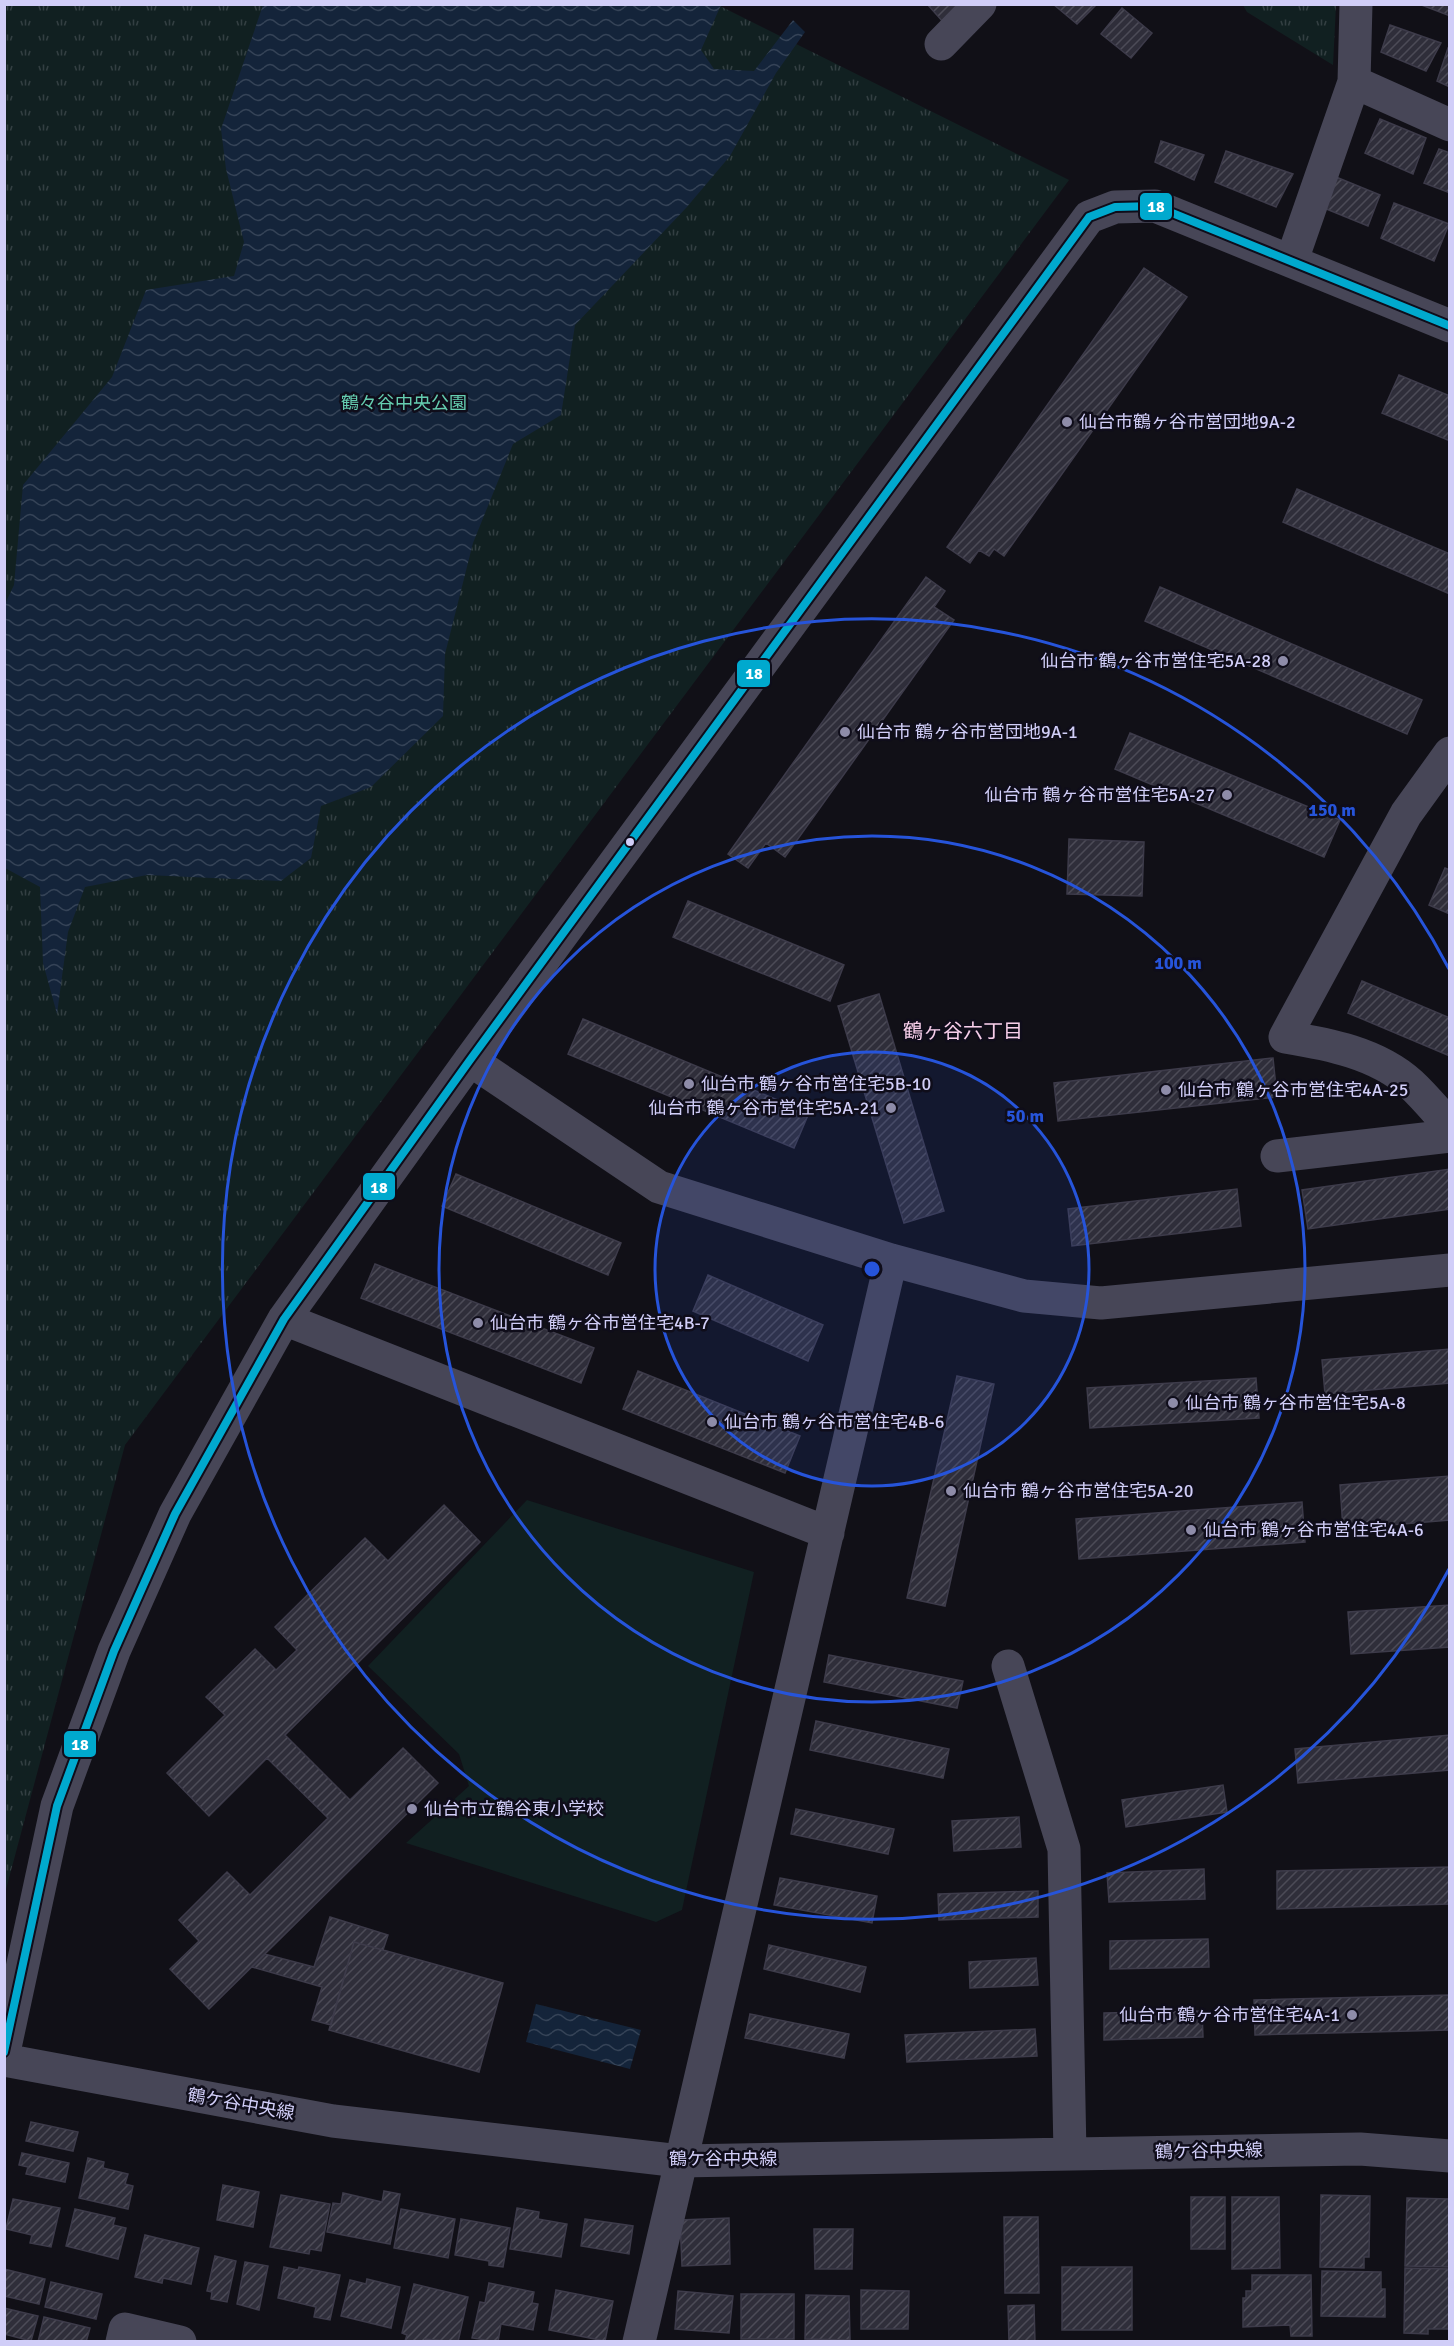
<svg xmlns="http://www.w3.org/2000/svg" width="1454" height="2346" viewBox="0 0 1454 2346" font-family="Signika,'Noto Sans JP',sans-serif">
<defs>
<pattern id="park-tufts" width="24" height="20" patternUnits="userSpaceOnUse" patternTransform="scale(1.5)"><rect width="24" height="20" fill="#112021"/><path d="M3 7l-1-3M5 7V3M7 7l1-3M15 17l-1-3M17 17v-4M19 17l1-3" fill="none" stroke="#333f42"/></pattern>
<pattern id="water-waves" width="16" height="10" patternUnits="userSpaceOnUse" patternTransform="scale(1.5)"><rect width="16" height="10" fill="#14243a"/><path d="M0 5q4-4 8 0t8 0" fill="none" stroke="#354357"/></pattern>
<pattern id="building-hatch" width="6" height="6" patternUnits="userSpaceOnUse" patternTransform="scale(1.5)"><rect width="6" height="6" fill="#2f2e3a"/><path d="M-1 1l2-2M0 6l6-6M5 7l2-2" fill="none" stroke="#4c4b57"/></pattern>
</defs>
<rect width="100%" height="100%" fill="#111017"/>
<!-- grass -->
<path fill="#112021" d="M527 1500 754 1572 682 1910 656 1922 406 1843 469 1786 459 1754 368 1666Z"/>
<!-- park -->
<path fill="url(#park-tufts)" d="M5 5H718L1069 180 125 1445 5 1893Z
M1243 5H1336L1333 65 1247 12Z"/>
<!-- water -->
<path fill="url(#water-waves)" d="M263 5H721L701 50 714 69 754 71 793 20 805 32 776 73 730 156 686 208 575 325 561 415 513 444 473 543 445 654 443 716 371 787 321 806 311 858 281 881 147 875 85 887 68 932 57 1014 43 963 40 887 5 868 4 606 14 585 23 485 112 377 146 290 234 276 244 242 226 169 221 129Z
M536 2004 641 2030 630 2069 526 2042Z"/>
<!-- building -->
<path fill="url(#building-hatch)" stroke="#3d3b4a" stroke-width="1.5" d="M927 4H965L944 23Z
M1053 4H1097L1077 24Z
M1419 4H1450V16Z
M1122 8 1152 33 1131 58 1101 34Z
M1390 25 1441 43 1426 71 1381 52Z
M1448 48 1450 49V87L1437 81Z
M1380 119 1426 138 1413 174 1365 153Z
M1161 141 1204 155 1194 180 1155 162Z
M1439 149 1450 153V193L1424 183Z
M1226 151 1293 174 1276 207 1215 182Z
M1336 177 1380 195 1368 226 1324 208Z
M1394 203 1449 224 1434 261 1381 238Z
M1144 268 1187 297 1004 556 994 549 989 556 979 550 970 563 947 547Z
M1399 375 1450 396V441L1382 413Z
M1297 489 1450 554V594L1283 522Z
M926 577 945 591 934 607 954 620 785 857 766 843 748 868 728 854Z
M1160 587 1422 700 1407 734 1145 621Z
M1130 733 1340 820 1324 857 1115 769Z
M1069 839 1144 842 1142 896 1067 894Z
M1445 868 1450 870V914L1429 905Z
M688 901 844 965 830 1001 673 937Z
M1362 981 1450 1018V1056L1348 1013Z
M879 994 944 1211 904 1223 838 1006Z
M583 1019 809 1113 794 1148 568 1054Z
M1273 1058 1277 1097 1058 1121 1054 1083Z
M1450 1169V1209L1308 1229 1302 1190Z
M456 1174 621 1243 608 1275 442 1206Z
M1237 1189 1241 1226 1072 1246 1068 1209Z
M375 1264 594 1348 581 1383 361 1298Z
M708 1275 823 1325 808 1361 693 1311Z
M1450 1349V1383L1325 1394 1322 1360Z
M638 1371 800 1436 785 1473 623 1409Z
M957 1376 994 1384 945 1606 907 1598Z
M1256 1378 1259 1418 1090 1428 1087 1388Z
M1450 1476V1520L1343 1529 1340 1485Z
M1302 1502 1305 1542 1079 1559 1076 1519Z
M444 1505 480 1542 285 1735 350 1800 403 1748 438 1783 209 2009 170 1969 199 1941 179 1920 227 1872 250 1895 328 1818 267 1758 209 1816 167 1773 225 1715 206 1697 255 1649 276 1670 297 1650 275 1627 365 1538 388 1561Z
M1450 1605V1647L1351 1654 1348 1612Z
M829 1655 963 1681 957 1708 824 1682Z
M816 1721 949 1749 943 1778 810 1750Z
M1450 1735V1770L1298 1783 1295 1749Z
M1223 1785 1227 1812 1126 1827 1122 1800Z
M796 1809 894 1829 888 1854 791 1834Z
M1019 1817 1021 1847 954 1851 952 1821Z
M1450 1867V1904L1277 1909V1871Z
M1204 1869 1205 1899 1109 1902 1107 1873Z
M780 1878 877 1896 872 1923 774 1905Z
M1038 1891V1917L939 1920 938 1894Z
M330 1917 388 1935 383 1950 354 1942 331 2025 312 2020 322 1987 252 1967 265 1954 314 1967Z
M1208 1939 1209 1967 1110 1969V1941Z
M354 1942 503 1983 479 2072 329 2030Z
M769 1945 866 1967 860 1992 764 1969Z
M1036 1958 1038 1985 970 1988 969 1962Z
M1450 1995V2030L1255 2035 1254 2000Z
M1202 2011 1203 2037 1104 2040V2013Z
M750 2014 849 2034 844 2058 745 2038Z
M1035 2029 1037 2056 907 2062 905 2035Z
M31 2122 78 2132 73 2151 26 2141Z
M22 2153 69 2163 65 2182 26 2174 28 2167 19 2165Z
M88 2158 104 2162 103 2168 128 2174 125 2184 133 2186 128 2209 79 2198Z
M223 2185 259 2192 253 2227 217 2220Z
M384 2191 400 2194 390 2244 327 2232 333 2203 341 2204 343 2193 382 2202Z
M281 2195 330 2204 321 2251 310 2249 309 2254 270 2247Z
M1321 2195 1370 2196 1369 2257H1364V2268L1320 2267Z
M1191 2197H1225V2249H1191Z
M1232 2197H1279L1280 2268 1232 2269Z
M1407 2198 1450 2199V2267L1405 2266Z
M13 2199 60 2208 51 2247 30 2243 32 2235 6 2229Z
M517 2208 539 2212 538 2219 567 2224 561 2257 510 2249Z
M75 2209 115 2218 113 2225 126 2228 118 2259 66 2246Z
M401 2209 455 2219 448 2258 394 2248Z
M1004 2217H1038L1039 2293H1005Z
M729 2218 730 2264 682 2266 680 2220Z
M461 2219 510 2228 503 2267 489 2265V2261L455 2255Z
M585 2219 633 2226 629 2254 581 2246Z
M814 2229H853L852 2269H815Z
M145 2235 199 2248 191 2284 163 2278 162 2283 135 2277Z
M215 2256 236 2261 227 2302 211 2299 212 2292 207 2291Z
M245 2262 268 2266 259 2310 237 2304Z
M284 2267 298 2270 299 2267 340 2275 330 2320 314 2317 316 2307 278 2298Z
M1062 2267H1132V2330H1062Z
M1405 2268 1450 2269V2329H1428V2334L1404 2333Z
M4 2269 45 2279 39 2304 4 2296Z
M1322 2271 1381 2272V2289H1385V2317L1321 2316Z
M1252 2275H1311L1312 2336H1291L1290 2325 1243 2327V2298H1246V2291H1252Z
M367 2279 400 2287 391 2328 341 2316 350 2280 366 2284Z
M51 2282 102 2294 96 2319 45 2307Z
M489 2283 534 2292 532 2303 538 2304 533 2330 501 2324 498 2342 472 2338 480 2302 485 2303Z
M414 2284 468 2297 458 2342 425 2339V2342L405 2341 407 2335 402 2333Z
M556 2290 613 2301 605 2341 549 2330Z
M861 2290 909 2291 908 2329H861Z
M678 2291 733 2296 729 2333 675 2329Z
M741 2294H794V2339H741Z
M806 2295 849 2296 850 2340 805 2339Z
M1034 2305 1035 2342H1009L1008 2306Z
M4 2308 38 2316 31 2341 4 2334Z
M44 2317 90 2328 86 2342H38Z"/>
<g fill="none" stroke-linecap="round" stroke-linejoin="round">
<!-- minor -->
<path stroke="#474657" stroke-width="33" d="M941 44 980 4
M1354 82 1450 125
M1292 260 1354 82 1356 4
M1450 753 1406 814 1285 1037C1328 1044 1377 1053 1411 1084 1425 1097 1437 1112 1450 1126
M470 1060 659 1187 891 1260 1024 1296 1101 1303 1450 1270
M1277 1156 1450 1136
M284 1319 828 1533
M1008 1666 1064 1849 1070 2154
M4 2052 57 1806 114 1651 175 1514 284 1319 470 1060 1089 217 1115 207 1155 206 1450 326
M4 2060 333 2121 680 2161 1360 2149 1450 2156
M122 2342 125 2329 180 2342
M639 2342 891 1260"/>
<!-- bus-1 casing -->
<g stroke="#0f0d1a" stroke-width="12">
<path id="bus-1" d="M4 2052 57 1806 114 1651 175 1514 284 1319 470 1060 1089 217 1115 207 1155 206 1450 326"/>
</g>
<!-- bus-1 -->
<use href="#bus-1" stroke="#00a9ce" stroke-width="8"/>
</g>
<!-- distance rings -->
<circle cx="872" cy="1269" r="217" fill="#2654da" fill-opacity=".12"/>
<g fill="none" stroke="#2654da" stroke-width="3">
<circle cx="872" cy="1269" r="217"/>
<circle cx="872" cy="1269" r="433"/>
<path d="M1449 1569A650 650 0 1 1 1449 969"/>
</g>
<!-- markers -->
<g fill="#8e8ca9" stroke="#0f0d1a" stroke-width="2">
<circle cx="1067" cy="422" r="6"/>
<circle cx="1283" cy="661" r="6"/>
<circle cx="845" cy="732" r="6"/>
<circle cx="1227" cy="795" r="6"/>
<circle cx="689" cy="1084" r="6"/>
<circle cx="1166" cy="1090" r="6"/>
<circle cx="891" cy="1108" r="6"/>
<circle cx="478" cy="1323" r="6"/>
<circle cx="1173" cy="1403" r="6"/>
<circle cx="712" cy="1422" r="6"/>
<circle cx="951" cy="1491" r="6"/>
<circle cx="1191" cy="1530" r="6"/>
<circle cx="412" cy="1809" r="6"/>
<circle cx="1352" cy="2015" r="6"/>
</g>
<circle fill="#d1cef8" stroke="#0f0d1a" stroke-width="2" cx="630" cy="842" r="5"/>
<g text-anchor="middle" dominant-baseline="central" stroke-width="5" stroke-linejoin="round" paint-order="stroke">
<!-- park labels -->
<g font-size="18" fill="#65cdb0" stroke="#0f0d1a">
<text x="404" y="403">鶴々谷中央公園</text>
</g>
<!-- poi labels -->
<g font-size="18" fill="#d1cef8" stroke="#0f0d1a" text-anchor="start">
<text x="1079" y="422">仙台市鶴ヶ谷市営団地9A-2</text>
<text x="1271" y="661" text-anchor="end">仙台市 鶴ヶ谷市営住宅5A-28</text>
<text x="857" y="732">仙台市 鶴ヶ谷市営団地9A-1</text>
<text x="1215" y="795" text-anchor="end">仙台市 鶴ヶ谷市営住宅5A-27</text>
<text x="701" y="1084">仙台市 鶴ヶ谷市営住宅5B-10</text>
<text x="1178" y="1090">仙台市 鶴ヶ谷市営住宅4A-25</text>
<text x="879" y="1108" text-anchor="end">仙台市 鶴ヶ谷市営住宅5A-21</text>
<text x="490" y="1323">仙台市 鶴ヶ谷市営住宅4B-7</text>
<text x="1185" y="1403">仙台市 鶴ヶ谷市営住宅5A-8</text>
<text x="724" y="1422">仙台市 鶴ヶ谷市営住宅4B-6</text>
<text x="963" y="1491">仙台市 鶴ヶ谷市営住宅5A-20</text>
<text x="1203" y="1530">仙台市 鶴ヶ谷市営住宅4A-6</text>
<text x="424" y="1809">仙台市立鶴谷東小学校</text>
<text x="1340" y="2015" text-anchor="end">仙台市 鶴ヶ谷市営住宅4A-1</text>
</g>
<!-- street labels -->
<g font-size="18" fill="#d1cef8" stroke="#0f0d1a">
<text transform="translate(241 2104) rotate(10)">鶴ケ谷中央線</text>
<text transform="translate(1209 2151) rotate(-1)">鶴ケ谷中央線</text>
<text x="723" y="2159">鶴ケ谷中央線</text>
</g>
<!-- neighbourhood labels -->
<g font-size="20" fill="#f8cfeb" stroke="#0f0d1a">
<text x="963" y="1031">鶴ヶ谷六丁目</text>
</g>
</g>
<circle cx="872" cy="1269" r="9" fill="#2654da" stroke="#0f0d1a" stroke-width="3"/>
<g font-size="18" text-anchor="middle" font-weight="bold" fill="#2654da" stroke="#0f0d1a" stroke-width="5" stroke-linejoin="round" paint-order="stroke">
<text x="1332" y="816">150 m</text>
<text x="1178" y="969">100 m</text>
<text x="1025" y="1122">50 m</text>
</g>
<g stroke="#0f0d1a" stroke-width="2">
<rect x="1139" y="192" width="34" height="29" rx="6" fill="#00a9ce"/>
<rect x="736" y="659" width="35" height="29" rx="6" fill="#00a9ce"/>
<rect x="362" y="1172" width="34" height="29" rx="6" fill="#00a9ce"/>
<rect x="63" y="1730" width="34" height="28" rx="6" fill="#00a9ce"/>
</g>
<g font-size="16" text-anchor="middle" font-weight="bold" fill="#fff">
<text x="1156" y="212">18</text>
<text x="754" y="679">18</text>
<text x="379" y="1193">18</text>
<text x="80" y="1750">18</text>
</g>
<!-- border -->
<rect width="1454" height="2346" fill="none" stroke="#d1cef8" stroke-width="12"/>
</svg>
